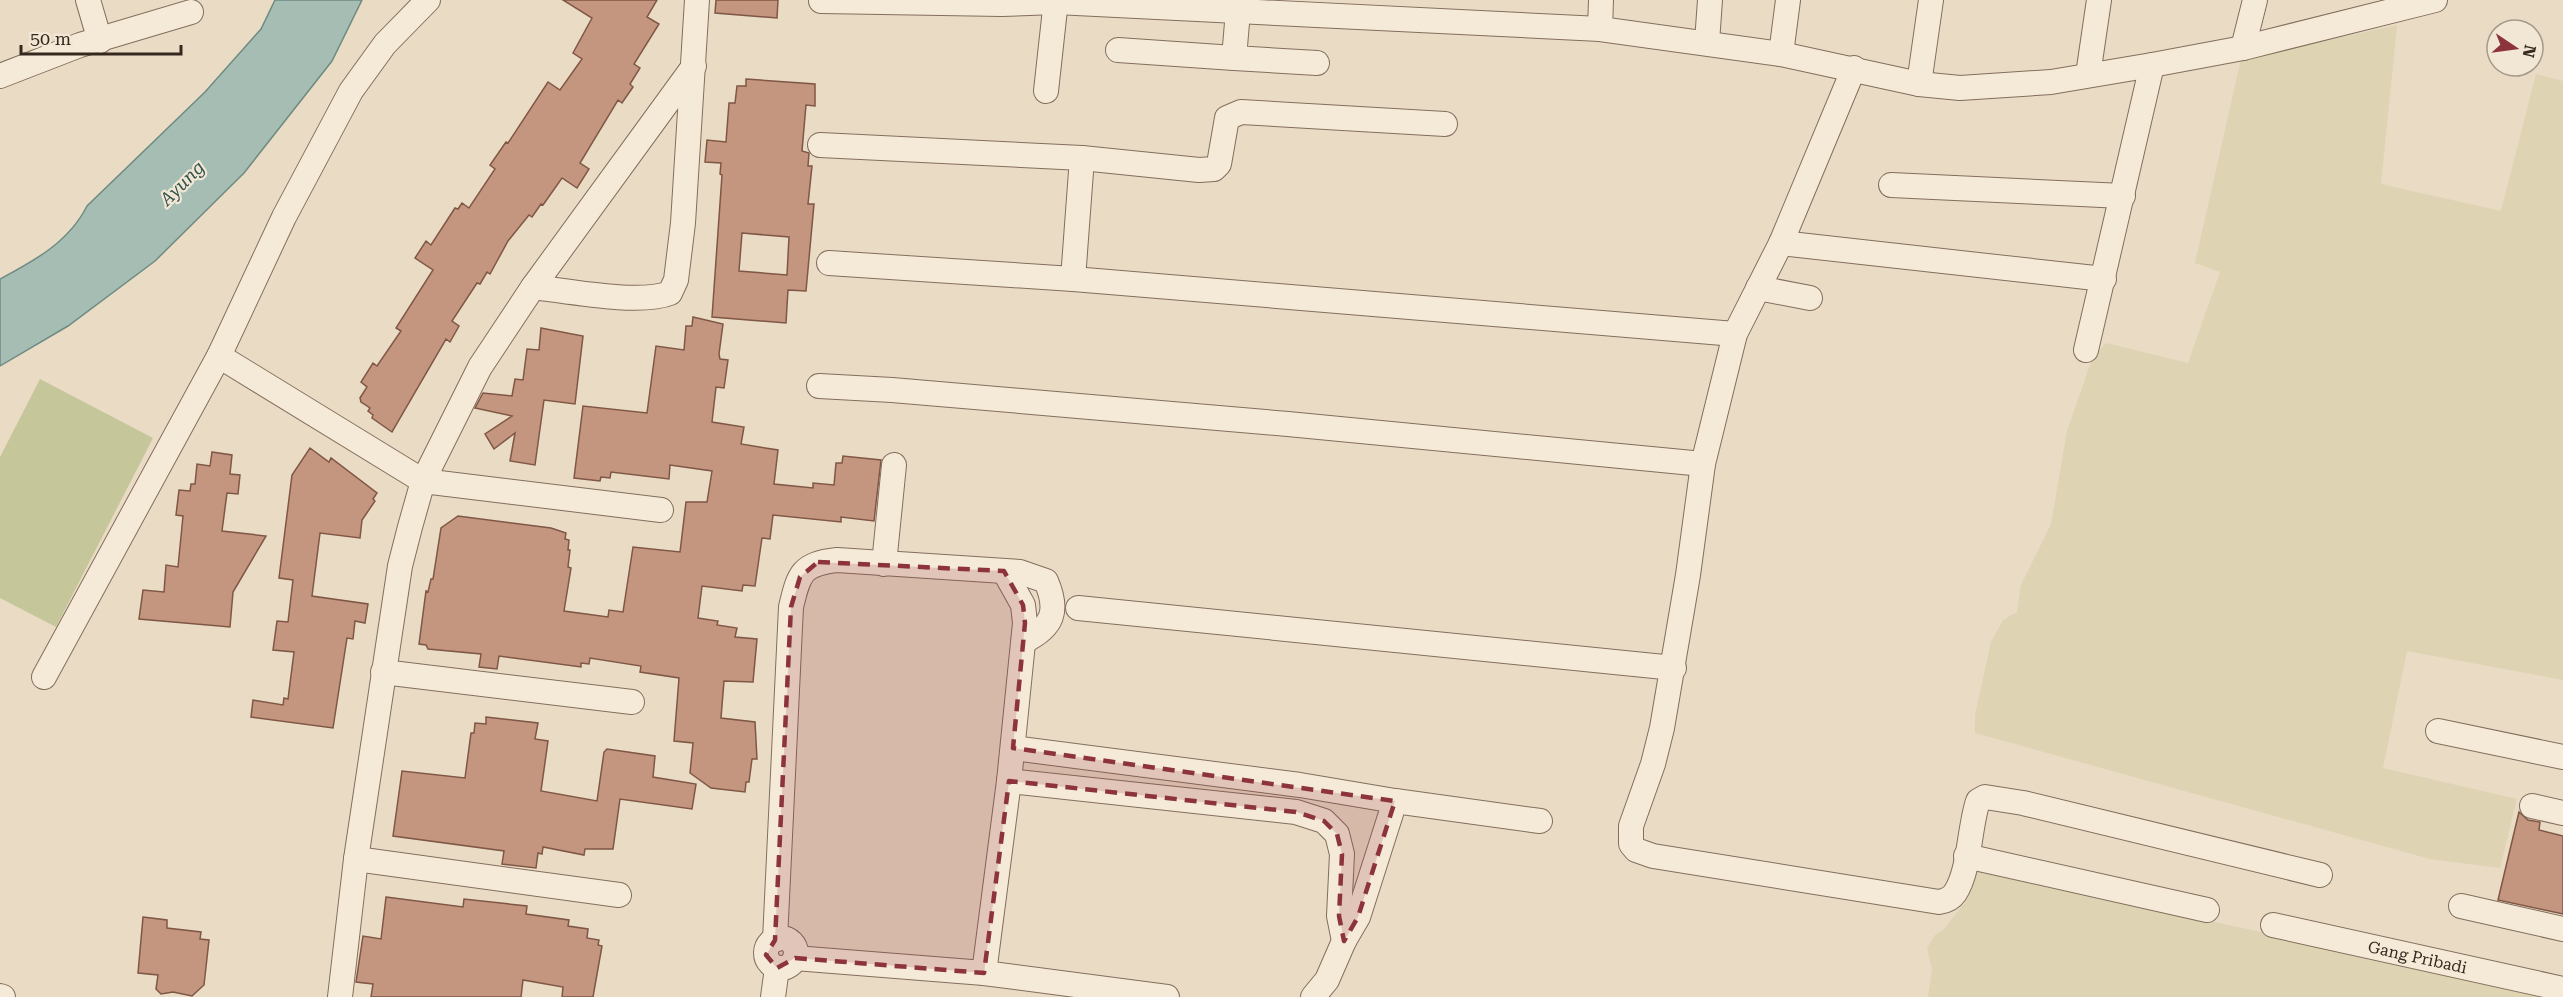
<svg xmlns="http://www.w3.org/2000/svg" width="2563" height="997" viewBox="0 0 2563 997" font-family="'Roboto Serif',serif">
<rect width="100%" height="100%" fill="#eadbc5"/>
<!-- farmland -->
<path fill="#ded3b3" d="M2397 25 2381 184 2501 211 2536 74 2563 81V680L2407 651 2383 768 2517 799 2500 868 2430 859 1975 733V715L1991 642 2003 620 2017 612 2021 585 2051 524 2067 431 2092 359 2106 343 2188 363 2220 272 2195 263 2241 59Z
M1978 866 2196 918 2563 997H1928L1932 969 1927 948 1935 935 1944 929 1965 902 1973 886Z"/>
<!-- green -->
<path fill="#c5c79a" d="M40 379 153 438 56 627 0 598V457Z"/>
<!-- water -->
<path fill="#a6bdb4" stroke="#6e8b81" stroke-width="1.5" d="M275 0H362L332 61 244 173 155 261 68 326 0 366V279C34 261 69 242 87 206L205 92 261 29Z"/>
<!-- building -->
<path fill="#c4957f" stroke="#7f5745" stroke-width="1.5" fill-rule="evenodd" d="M563 0H657L647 17 659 24 634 64 640 68 630 84 633 87 622 103 618 100 580 163 589 169 577 188 562 178 543 205 541 204 532 217 529 215 508 241 490 274 487 272 480 284 477 283 452 321 459 326 450 342 446 339 392 432 372 418 373 415 368 411 370 408 361 402 360 398 367 387 361 382 373 363 377 366 401 331 396 328 433 270 415 258 426 241 431 245 455 208 458 209 462 203 469 208 495 169 490 165 506 142 508 143 548 82 560 90 582 59 573 53 592 18Z
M716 0H778L777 18 715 13Z
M746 79 815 84V106L806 105 802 151 809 153 808 166H812L808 204H814L806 291 788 290 786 323 712 317 722 175 720 174 721 163 705 162 707 140 726 142 729 103H735L737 86H746ZM742 233 789 237 787 275 739 271Z
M693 317 723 324 719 354 720 359 728 360 724 388 716 387 712 422 744 427 741 444 778 450 774 484 813 488V483L834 485 836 463H842L843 456 881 460 874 521 841 517V522L773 515 770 539 762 538 755 586 743 585 742 591 702 586 698 618 718 621 717 625 737 628 735 637 757 639 753 682 724 681 721 718 755 722 757 759H752L749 782H746L745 792 711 788 690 773 693 743 674 741 679 678 640 672 641 666 590 658 589 664 581 663V667L499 656 497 669 479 667 481 654 428 649 426 645 419 644 426 591 428 592 431 579H433L441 528 458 516 551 528 566 533 565 539 569 540 568 550H570L568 567 571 568 564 611 608 617 609 610 623 612 633 547 680 552 686 502H707L712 471 670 465 669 479 611 472 610 478 601 477 600 481 574 478 583 406 647 413 656 346 684 350 686 326H692Z
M541 328 583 336 575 404 544 400 535 465 510 461 515 433 494 449 485 434 512 416 475 408 483 393 512 396 515 379 523 380 527 349 539 350Z
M310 448 329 462 331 458 377 493 373 499 375 501 362 520 360 538 320 533 312 596 368 604 365 623 355 621 353 639 347 638 333 728 251 717 253 700 283 705 284 698 288 699 294 652 273 650 277 621 288 622 293 580 279 578 292 475Z
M212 452 232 455 230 474 240 475 238 494 227 493 222 531 266 536 233 592 230 627 139 619 143 590 164 592 166 565 178 567 183 516 176 515 179 490 190 491 191 484H195L197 464 210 466Z
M486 717 538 723 535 739 548 741 541 791 597 801 604 752 607 749 655 756 653 777 696 784 692 809 620 799 613 849H585L584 855 543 847 542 854 538 853 536 868 502 864 504 851 393 836 402 771 465 778 471 733H474L475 723 486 724Z
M2519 812 2528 820 2540 822 2539 830 2563 836V914L2498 900Z
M386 897 463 907 464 899 527 906 526 914 569 920 568 926 588 929 587 938 599 940 598 945 602 946 593 997H562L563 987 523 980 521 997H371L373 984 356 982 363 936 381 939Z
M143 917 167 920V928L201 932 200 939 209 940 204 985 192 996 173 992 161 994 156 989 158 975 138 973Z"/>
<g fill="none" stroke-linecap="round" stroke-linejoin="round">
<!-- minor casing -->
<g stroke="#836e5d" stroke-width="26">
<g id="minor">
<path d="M88 0 100 41"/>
<path d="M821 1 1002 4 1056 2 1600 29 1781 54 1919 84 1960 88 2051 82 2152 65 2243 48 2435 0"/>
<path d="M1238 11 1234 58 1317 63"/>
<path d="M1600 29 1601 0"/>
<path d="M1707 42 1710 0"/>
<path d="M2243 48 2255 0"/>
<path d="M1118 50 1234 58"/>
<path d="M1781 54 1788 0"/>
<path d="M1854 68 1781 243 1735 334 1703 464 1688 575 1662 728 1653 764 1631 826V844L1636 850 1653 856 1939 902C1945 901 1951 899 1955 893 1970 870 1969 828 1978 801L1985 797 2023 803 2320 875"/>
<path d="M2088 75 2099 0"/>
<path d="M0 76 80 45 191 12"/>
<path d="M1919 84 1931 0"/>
<path d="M1046 91 1056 0"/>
<path d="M820 145 1082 158 1199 170 1214 169 1219 164 1227 118 1241 112 1445 124"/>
<path d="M1891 185 2123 196"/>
<path d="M1781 243 2104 279"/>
<path d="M829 263 1073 279 1735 334"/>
<path d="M1073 279 1082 158"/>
<path d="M533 287 694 66"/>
<path d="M1758 288 1810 298"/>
<path d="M2086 350 2152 65"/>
<path d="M219 356 423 481 661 510"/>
<path d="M819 386 892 390 1288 424 1703 464"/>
<path d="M884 564 894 465"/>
<path d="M1078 608 1674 668"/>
<path d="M383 672 632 702"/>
<path d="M44 677 219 356 284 217 351 91 385 44 428 0"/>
<path d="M2438 731 2563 757"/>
<path d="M1013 748 1300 785 1395 801 1358 917 1344 941 1327 980 1313 997"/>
<path d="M1009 781 1296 812 1324 821 1337 834 1342 854 1339 916 1344 941"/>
<path d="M1395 801 1540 821"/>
<path d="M2532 806 2563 813"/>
<path d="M1966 856 2207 910"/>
<path d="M356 859 619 895"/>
<path d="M2461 906 2563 929"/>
<path id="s1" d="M2273 925 2563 989"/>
<circle cx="781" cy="953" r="15"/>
<path d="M775 940 791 607C799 574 801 564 837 560L1020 572 1046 581C1059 611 1053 627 1024 641"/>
<path d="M795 958 984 973 1167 997"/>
<path d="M984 973 1009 781 1025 623 1023 605 1004 571"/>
<path d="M0 996 3 997"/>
<path d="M340 997 356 859 400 566 410 527 423 481 480 367 533 287C568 291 639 305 670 293L676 280 683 223 697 0"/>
<path d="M773 997 777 968"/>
</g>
</g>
<!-- minor -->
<use href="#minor" stroke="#f5ead7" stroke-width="24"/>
</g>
<!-- marked area -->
<path fill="#8c333c" fill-opacity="0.2" stroke="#8c333c" stroke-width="4.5" stroke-dasharray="12 8" stroke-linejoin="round" d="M818 562 1004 571 1023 605 1025 623 1013 748 1395 801 1358 917 1344 941 1339 916 1342 854 1337 834 1324 821 1296 812 1009 781 984 973 795 958 777 968 766 955 775 940 791 607 800 577Z"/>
<g text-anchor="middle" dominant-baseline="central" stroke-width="4.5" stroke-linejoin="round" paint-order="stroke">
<!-- street labels -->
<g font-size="16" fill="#34281f" stroke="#f2e6d4">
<text stroke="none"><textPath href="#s1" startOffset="148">Gang Pribadi</textPath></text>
</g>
<!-- water labels -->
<g font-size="18" font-style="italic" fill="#30534d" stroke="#f2e6d4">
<text transform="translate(182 183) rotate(-45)">Ayung</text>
</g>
</g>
<!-- north arrow -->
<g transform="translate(2515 48) rotate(103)"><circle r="28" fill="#f2e6d4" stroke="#a69a8c" stroke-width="1.5"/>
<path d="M0-4.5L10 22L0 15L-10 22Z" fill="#8c333c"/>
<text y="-9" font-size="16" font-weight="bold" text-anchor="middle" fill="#34281f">N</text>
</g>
<!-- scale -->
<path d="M21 45v9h160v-9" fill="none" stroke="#34281f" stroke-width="3"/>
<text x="30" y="45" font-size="18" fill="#34281f" stroke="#f2e6d4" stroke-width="4.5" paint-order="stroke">50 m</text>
</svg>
